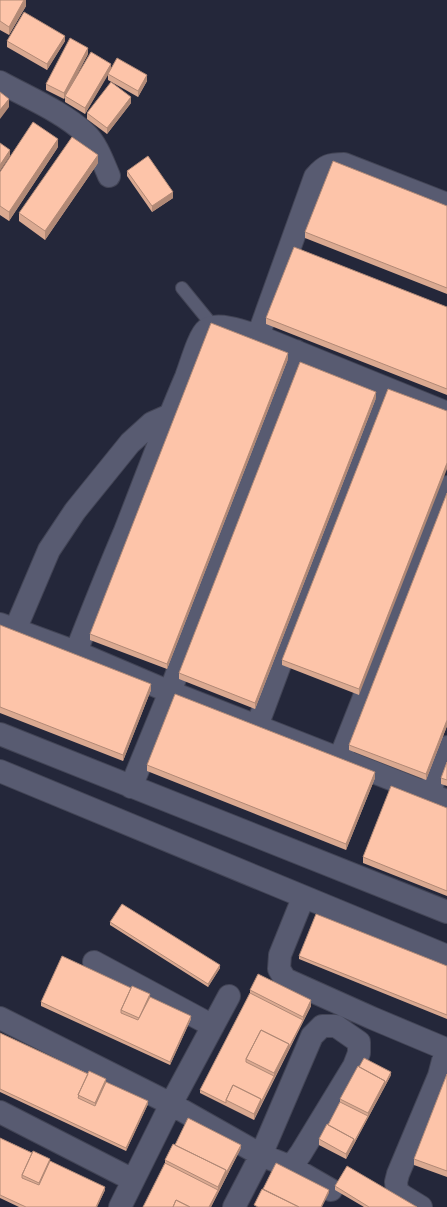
<svg xmlns="http://www.w3.org/2000/svg" width="447" height="1207" viewBox="0 0 447 1207" font-family="'Noto Serif',serif">
<rect width="100%" height="100%" fill="#24273a"/>
<g fill="none" stroke-linecap="round" stroke-linejoin="round">
<!-- lane casing -->
<g stroke="#434556" stroke-width="14">
<path id="lane" d="M182 288 213 326"/>
</g>
<!-- street casing -->
<g stroke="#434556" stroke-width="24">
<path id="street" d="M0 82C27 97 63 112 85 133 97 144 103 162 109 176
M258 336 315 177C325 165 330 164 344 164L447 204
M0 624 76 652 170 692 447 801
M15 630 49 550 75 511 130 443 152 423 170 415
M76 652C92 611 108 571 125 531 145 480 164 428 186 377 190 367 199 335 206 330 216 321 246 332 258 336L447 413
M257 726 383 388
M0 734 447 912
M340 758 447 487
M0 771 447 956
M131 787 170 692 296 351
M429 793 447 747
M303 898 280 955 279 969 285 979 372 1018 441 1047 445 1053 439 1076 398 1174 396 1182 397 1191 403 1196 421 1207
M94 962 213 1026
M0 1018 171 1104 261 1155 291 1167 301 1153 354 1066 359 1053V1042L336 1026H322L312 1036 261 1155 234 1207
M0 1112 133 1180
M291 1167 331 1190
M120 1207 171 1104 229 996"/>
</g>
<!-- lane -->
<use href="#lane" stroke="#585b71" stroke-width="12"/>
<!-- street -->
<use href="#street" stroke="#585b71" stroke-width="22"/>
</g>
<!-- wall -->
<path fill="#daa991" d="M0 0H26V6L9 35 0 30Z
M7 41H65L47 70 7 47Z
M88 54 70 88 111 69 147 81 138 97 108 80V74L85 114 65 102V97L64 99 46 90V84Z
M131 103 107 134 87 119V113Z
M58 147 9 221 0 215V172Z
M98 163 45 240 19 221V213Z
M127 171 173 198 152 212 127 176Z
M447 206V294L305 238V232Z
M447 307V395L266 324V318Z
M288 359 167 669 90 640V634Z
M388 389 359 695 282 665V660Z
M376 398 255 709 179 679V673Z
M447 493V726L426 780 349 750V745Z
M0 625 151 690 123 761 0 713Z
M447 762V786L441 784V778Z
M147 765 375 778 346 850 147 771Z
M447 808V896L363 863V857Z
M110 922 220 968 208 987 110 925Z
M299 956 447 966V1019L299 959Z
M250 990 311 1006 254 1120 200 1093V1090L250 993Z
M150 997 191 1019 170 1065 41 1006V1002Z
M0 1033 106 1082 148 1104 126 1151 0 1092Z
M447 1074V1177L414 1165V1159Z
M391 1075 346 1159 319 1145V1139L328 1125 340 1102V1099Z
M0 1138 50 1161 105 1190 97 1207H19L0 1198Z
M175 1145 241 1148 211 1207 165 1163V1160Z
M335 1186 417 1207H364L335 1190Z"/>
<!-- shaded-wall -->
<path fill="#b18976" d="M24 0H26V6L9 35V27Z
M65 36V41L47 70V64Z
M88 48V54L64 99V93Z
M111 64V70L85 114V108Z
M147 75V81L138 97V91Z
M131 97V103L107 134V128Z
M9 99V107L0 119V110Z
M58 139V147L9 221V212Z
M10 150V156L0 171V165Z
M98 155V163L45 240V231Z
M173 192V198L152 212V206Z
M288 353V359L167 669V664Z
M376 392V398L255 709V703Z
M447 463V469L359 695V689Z
M151 684V690L123 761V755Z
M447 720V726L426 780V774Z
M375 772V778L346 850V844Z
M220 965V968L208 987V984Z
M150 994V1000L139 1024V1018Z
M311 1000V1006L274 1079V1073L289 1044 303 1020V1017Z
M191 1016V1019L170 1065V1062Z
M391 1072V1075L346 1159V1154L354 1139 368 1116V1113L385 1081Z
M274 1076V1079L261 1105V1102Z
M106 1079V1085L95 1109V1103Z
M261 1099V1105L254 1120V1114Z
M148 1101V1104L126 1151V1148Z
M241 1145V1148L218 1193 211 1207H209L218 1190V1187L226 1170Z
M50 1159V1164L39 1189V1183Z
M105 1187V1190L97 1207H96Z
M329 1190V1193L322 1207H321Z"/>
<!-- building -->
<path fill="#fdc4a9" stroke="#b18976" d="M0 0H24L9 27 0 21Z
M24 12 65 36 47 64 7 41Z
M70 38 88 48 64 93 46 84Z
M91 52 111 64 85 108 65 96Z
M117 58 147 75 138 91 108 74Z
M111 82 131 97 107 128 87 113Z
M0 92 9 99 0 110Z
M33 122 58 139 9 212 0 206V172Z
M72 137 98 155 45 231 19 213Z
M0 143 10 150 0 165Z
M148 156 173 192 152 206 127 171Z
M333 161 447 206V288L305 232Z
M294 247 447 307V389L266 318Z
M211 323 288 353 167 664 90 634Z
M300 362 376 392 255 703 179 673Z
M388 389 447 411V463L359 689 282 660Z
M447 493V720L426 774 349 745Z
M0 625 151 684 123 755 0 707Z
M175 694 375 772 346 844 147 765Z
M447 762V780L441 778Z
M391 786 447 808V891L363 857Z
M122 904 220 965 208 984 110 922Z
M316 914 447 966V1015L299 956Z
M62 956 131 988 121 1010V1013L138 1020 150 997 191 1016 170 1062 41 1002Z
M258 974 311 1000 303 1017 250 990Z
M132 986 150 994 139 1018 121 1010Z
M250 993 303 1020 289 1047V1044L261 1030 246 1059V1062L274 1076 261 1102V1099L233 1085 226 1100V1103L200 1090Z
M261 1030 289 1044 274 1073 246 1059Z
M0 1033 88 1074 78 1095H79L78 1098 95 1106 106 1082 148 1101 126 1148 0 1089Z
M364 1058 391 1072 385 1084V1081L359 1067Z
M358 1066 385 1081 368 1113 340 1099Z
M89 1071 106 1079 95 1103 78 1095Z
M447 1074V1171L414 1159Z
M233 1085 261 1099 254 1114 226 1100Z
M340 1102 368 1116 354 1142V1139L328 1125Z
M188 1118 241 1145 226 1173V1170L175 1145Z
M327 1124 354 1139 346 1154 319 1139Z
M0 1138 32 1153 22 1175V1178L39 1185 50 1161 105 1187 96 1207H26L0 1195Z
M173 1144 226 1170 218 1187 165 1160Z
M33 1151 50 1159 39 1183 22 1175Z
M165 1163 218 1190 209 1207H190L176 1200 173 1207H143Z
M276 1163 329 1190 321 1207H299L263 1189Z
M347 1166 417 1207H369L335 1186Z
M262 1189 299 1207H258L254 1205Z
M176 1200 190 1207H173Z"/>
</svg>
